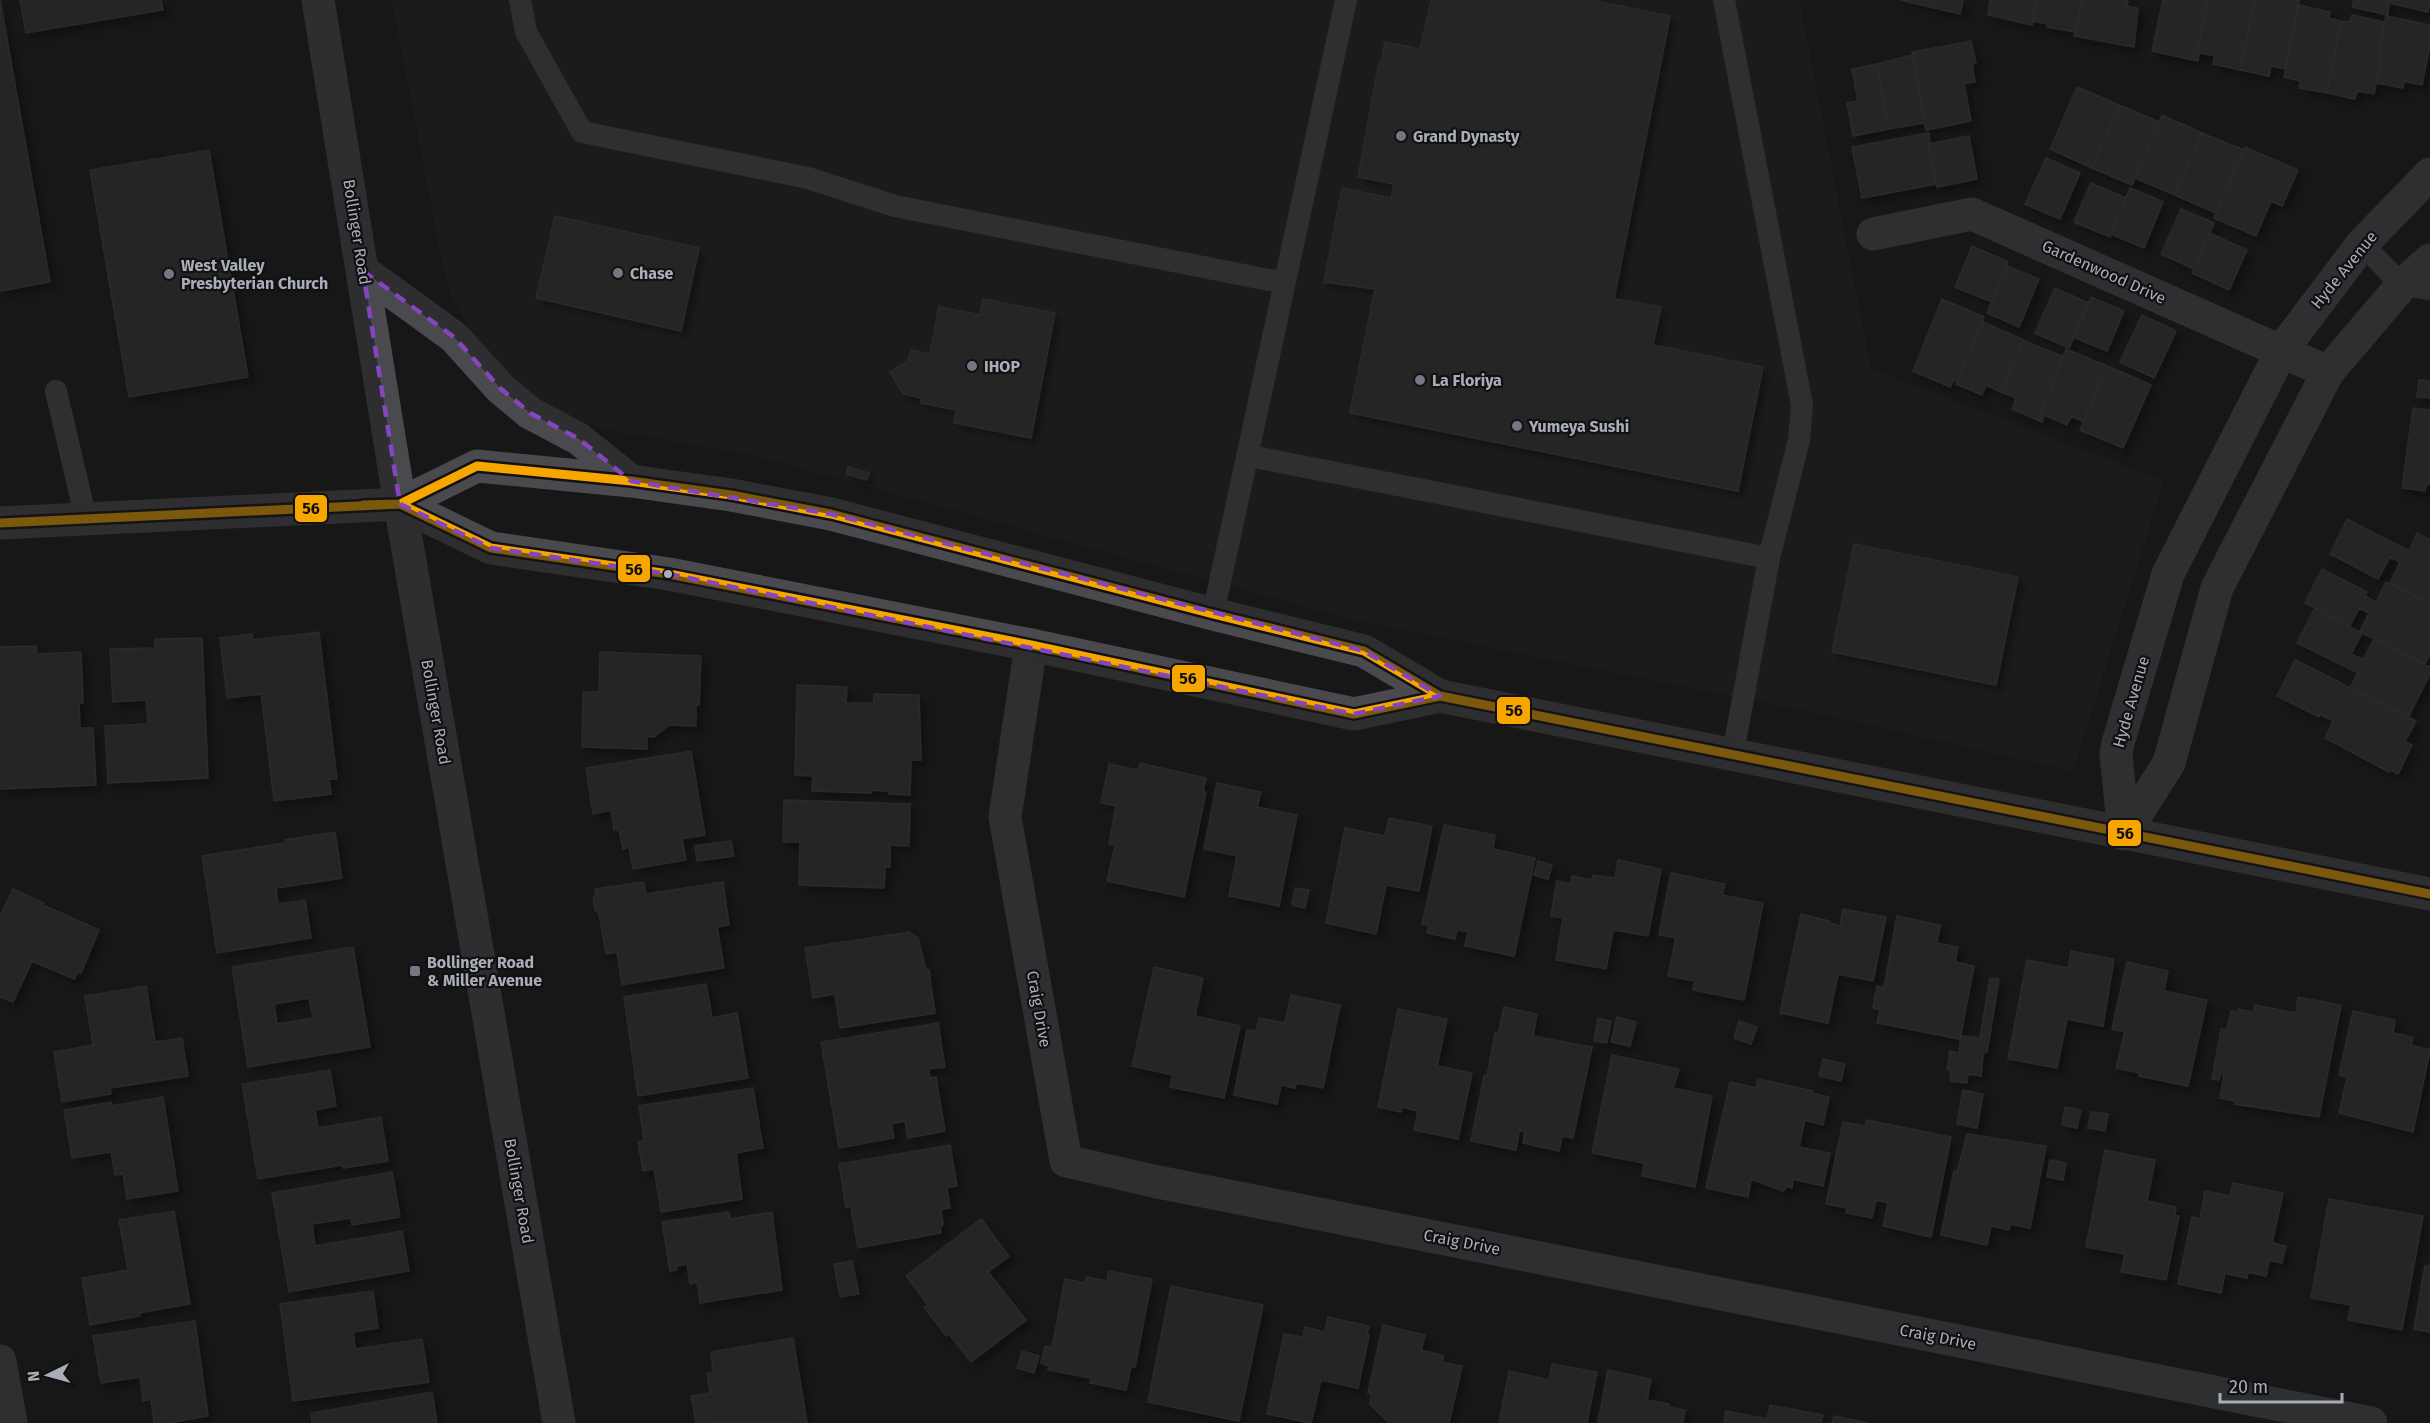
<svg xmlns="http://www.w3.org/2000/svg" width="2430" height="1423" viewBox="0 0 2430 1423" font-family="'Fira Sans',sans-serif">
<defs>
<filter id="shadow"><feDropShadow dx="5.5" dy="5.5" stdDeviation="3" flood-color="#0009"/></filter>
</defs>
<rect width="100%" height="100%" fill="#171717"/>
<!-- built -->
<path fill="#212123" d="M392 0H1799L1871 369 2164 481 2073 771 1825 715 1346 618 753 455 604 429 576 419 534 397 489 357 469 328 451 294 442 262Z"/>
<!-- building -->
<path fill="#353536" stroke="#3f4043" stroke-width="1.5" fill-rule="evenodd" filter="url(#shadow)" d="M0 0 50 282 0 291Z
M20 0H161L163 10 26 33Z
M1431 0H1591L1670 16 1614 299 1661 307 1653 345 1763 367 1738 491 1350 413 1375 289 1324 282 1342 188 1391 198 1394 184 1358 177 1379 62 1381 63 1385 42 1420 49Z
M1900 0H1963L1960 14Z
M1990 0H2036L2032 25 1988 15Z
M2036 0H2082L2075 32 2047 27V24L2032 21Z
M2082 0H2128L2127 6 2138 8 2134 47 2074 36Z
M2163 0H2208L2197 52 2199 53 2198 61 2152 51Z
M2208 0H2255L2240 70 2213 64 2215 56 2197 52Z
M2255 0H2299L2285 69 2271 66 2269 76 2240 70Z
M2354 0H2389L2388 15 2352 7Z
M2389 0H2430L2428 12 2389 3Z
M2299 5 2330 12 2328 18 2341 21 2327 93 2299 88 2300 81 2284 77Z
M2352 15 2384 22 2378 54H2382L2374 94 2357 91 2355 99 2327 93 2341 21 2350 22Z
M2386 16 2430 25V44L2422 85 2404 81 2403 88 2376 83 2382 54H2378Z
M1971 41 1976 63 1972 64 1975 82 1964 84 1971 121 1926 130 1912 52Z
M1913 55 1925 123 1889 129 1877 64Z
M1877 64 1889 129 1853 136 1847 103 1858 101 1852 69Z
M2077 87 2119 105 2092 168 2050 149Z
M2119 105 2159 122 2132 185 2092 168Z
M2162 115 2202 133 2175 195 2135 178Z
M1929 133 1930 143 1928 144 1936 184 1862 198 1852 147Z
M2202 133 2244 150 2216 213 2175 195Z
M1969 136 1977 179 1937 187 1928 144Z
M2245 147 2298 170 2282 206 2271 201 2256 236 2214 218Z
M209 150 248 377 129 397 90 170Z
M2046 158 2080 173 2060 219 2025 204Z
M2091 183 2126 198 2110 237 2074 222Z
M2130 188 2163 202 2144 248 2111 234Z
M2181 209 2214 223 2194 269 2161 254Z
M555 216 699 248 681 331 536 298Z
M2210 233 2247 250 2229 290 2192 273Z
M1972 246 2008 262 1992 302 1955 287Z
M2007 266 2039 279 2019 327 1987 313Z
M2055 288 2089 303 2069 348 2035 333Z
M2091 297 2124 311 2107 351 2073 337Z
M983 299 1055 313 1031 438 954 423 956 410 921 403 922 398 903 394 890 372 908 361 911 350 930 354 939 307 980 315Z
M1942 299 1984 317 1957 382 1954 380 1950 387 1913 371Z
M2142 315 2176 331 2154 378 2120 362Z
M1983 322 2023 340 2001 392 1986 385 1982 395 1956 384Z
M2023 340 2063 357 2052 383 2054 384 2039 413 2044 416 2042 422 2012 409 2016 398 2001 392Z
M2066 349 2107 366 2084 422 2071 416 2067 425 2039 413 2054 384 2052 383Z
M2107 366 2151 385 2123 448 2080 430Z
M2419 380 2430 381V398L2417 397Z
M2413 408 2430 410V484H2427L2425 491 2402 488Z
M848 467 869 473 867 480 846 474Z
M2347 519 2409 551 2417 533 2430 540V604L2390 583 2400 562 2390 557 2378 579 2330 554Z
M1854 544 2018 577 1996 685 1832 652Z
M2322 569 2367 592 2365 596 2376 602 2386 582 2430 604V654L2425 664 2360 632 2369 613 2359 608 2350 626 2305 603Z
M2315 608 2362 633 2351 654 2363 660 2374 639 2430 667V674L2408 718 2350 688 2358 673 2297 643Z
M319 632 337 779H329L331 794 274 801 261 694 227 698 220 638 252 634 253 640Z
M202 638 208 778 108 783 105 726 148 724 146 700 113 702 110 649 155 648V639Z
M36 646 37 654 81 652 83 703H79L80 728H93L96 785 0 789V647Z
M600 652 701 656 699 705H696V726L669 725 654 737 647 736V749L582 747 583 692H599Z
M2295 660 2416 721 2405 742 2412 745 2398 774 2391 770 2389 772 2325 738 2333 721 2320 714 2319 717 2277 696Z
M797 685 847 687 846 703H874V694L919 695 921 760H911L910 795 889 794V791L870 790 871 793 812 791 813 776 795 775Z
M691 751 705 835 682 839 686 860 633 869 629 847 623 849 619 830H614L611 810 593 814 586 768Z
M1140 763 1206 778 1203 791 1206 792 1184 897 1107 881 1115 845 1109 844 1116 806 1101 803 1109 764 1138 770Z
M1217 783 1261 792 1257 807 1297 815 1279 906 1229 896 1237 856 1204 849Z
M784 800 910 804 909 846 890 845V867H885L884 888 799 885 800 842H783Z
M1389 818 1432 826 1419 891 1386 885 1376 934 1326 923 1345 828 1385 836Z
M1444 825 1495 835 1493 849 1535 858 1514 956 1465 946 1468 932 1457 930 1455 939 1427 933 1429 925 1422 924Z
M335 832 342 878 276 888 278 904 305 900 311 938 217 953 202 856 285 843V840Z
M731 841 734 856 697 861 695 846Z
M1618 860 1661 869 1648 936 1613 930 1606 969 1556 960 1563 918 1551 916 1557 881 1571 884 1572 876 1592 880 1593 875 1615 878Z
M1538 861 1552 865 1548 879 1534 875Z
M1671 873 1725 884 1722 895 1763 903 1744 1000 1693 990 1695 981 1668 976 1676 938 1659 935Z
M644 882 646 894 723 882 729 925 717 927 724 968 622 985 617 952 606 954 599 914 595 910 593 899 596 894 595 889Z
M1295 888 1309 890 1305 908 1292 905Z
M13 889 44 903 43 905 99 930 81 973 78 972 74 979 32 961 13 1002 0 997V917Z
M1843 909 1886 917 1873 981 1838 974 1828 1023 1780 1013 1801 914 1830 921V923L1840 926Z
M1897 916 1940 925 1937 943 1958 947 1955 962 1974 966 1960 1039 1877 1023 1880 1010 1873 1008 1877 986 1884 988Z
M909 932 918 938 926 970H929L935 1013 840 1028 835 994 813 998 805 948Z
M353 947 370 1047 248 1067 232 967ZM309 998 313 1018 277 1024 274 1004Z
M2071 951 2114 959 2103 1026 2067 1019 2057 1068 2008 1059 2027 960 2068 968Z
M2127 962 2168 971 2164 991 2207 1000 2188 1086 2139 1076 2140 1073 2116 1068 2125 1032 2112 1029Z
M1154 967 1203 978 1195 1016 1240 1026 1224 1098 1170 1087 1173 1075 1132 1066Z
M1990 978 1999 979 1987 1052H1984L1983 1056 1981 1076 1968 1074 1967 1083 1950 1081 1951 1071 1947 1070 1950 1051 1959 1053 1961 1036 1980 1038Z
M706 984 712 1018 737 1013 748 1078 638 1096 624 997Z
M146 986 155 1042 182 1038 188 1076 110 1088 111 1094 62 1102 54 1052 93 1045 85 996Z
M1291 995 1340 1005 1323 1088 1296 1083 1295 1088 1281 1085 1277 1104 1234 1095 1247 1030 1256 1031 1259 1018 1285 1023Z
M2298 997 2341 1005 2319 1117 2235 1104V1101L2220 1098 2224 1074 2221 1073 2219 1080 2212 1079 2221 1029 2227 1030 2231 1011 2237 1012 2238 1009 2253 1012 2255 1005 2296 1013Z
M1504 1007 1537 1014 1533 1036 1592 1047 1573 1138 1562 1136 1559 1151 1523 1143 1525 1132 1519 1131 1516 1150 1471 1141 1484 1076H1487L1495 1033 1498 1034Z
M1398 1009 1447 1019 1437 1066 1472 1073 1458 1139 1414 1130 1418 1111 1402 1107 1401 1112 1378 1107Z
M2353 1011 2395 1020 2393 1033 2413 1037 2411 1045 2430 1050 2413 1132 2339 1113 2347 1077 2339 1075Z
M1617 1017 1636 1022 1630 1046 1611 1042Z
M1598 1018 1611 1021 1607 1043 1594 1041Z
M1739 1021 1757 1027 1751 1044 1734 1038Z
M938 1023 945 1067 928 1069 930 1078 936 1077 945 1131 908 1138 905 1121 891 1124 894 1138 839 1148 821 1042Z
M1612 1055 1679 1069 1673 1088 1712 1096 1695 1187 1642 1176 1644 1163 1592 1153Z
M1823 1059 1845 1064 1841 1081 1819 1076Z
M330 1070 336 1106 315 1110 318 1128 381 1117 388 1161 343 1168V1165L258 1179 242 1084Z
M1758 1079 1813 1091 1812 1093 1829 1097 1823 1125 1805 1120 1799 1147 1830 1153 1823 1186 1793 1179 1792 1188 1787 1186 1783 1191 1751 1179 1748 1197 1706 1188 1730 1082 1756 1088Z
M753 1088 763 1148 736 1153 742 1199 661 1212 654 1169 643 1171 638 1142 644 1141 639 1106Z
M1963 1090 1983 1094 1977 1128 1957 1124Z
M163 1097 178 1191 127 1199 123 1174 115 1175 111 1152 72 1158 64 1110 111 1102 112 1106Z
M2065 1107 2081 1110 2077 1128 2062 1125Z
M2091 1112 2108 1114 2105 1131 2088 1128Z
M1867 1120 1951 1137 1931 1237 1883 1226 1888 1203 1876 1200 1872 1218 1846 1213 1847 1208 1826 1204 1843 1122 1865 1126Z
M1967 1134 2046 1146 2030 1228 2010 1224 2009 1230 1991 1226 1987 1245 1941 1235 1954 1171 1957 1172Z
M950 1145 957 1186 947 1188 950 1208 941 1209 943 1224 940 1229 941 1233 858 1248 851 1207H846L839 1164Z
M2105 1150 2155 1160 2147 1201 2176 1207 2175 1216H2179L2166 1280 2121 1272 2125 1254 2086 1247Z
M2050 1160 2066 1163 2063 1180 2047 1177Z
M392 1172 400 1217 352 1225 351 1218 312 1224 315 1246 402 1231 409 1271 289 1292 272 1193Z
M2233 1183 2283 1193 2272 1243 2286 1246 2282 1263 2269 1260 2266 1276 2248 1272 2247 1278 2225 1273 2221 1293 2178 1284 2192 1217 2200 1219 2205 1191 2230 1196Z
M2329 1199 2423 1216 2402 1330 2348 1320 2351 1305 2311 1298Z
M174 1211 190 1304 139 1313 140 1316 90 1325 82 1278 128 1270 119 1220Z
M729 1212 730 1219 772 1212 782 1290 700 1303 697 1282 690 1284 687 1264 676 1266 677 1270 670 1271 662 1222Z
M981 1219 1009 1256 988 1272 1026 1320 971 1362 949 1334 946 1336 924 1307 928 1305 906 1276Z
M852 1261 859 1294 840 1297 834 1264Z
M2430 1263V1332L2414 1329 2425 1266 2429 1267Z
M1109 1271 1152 1279 1135 1367H1131L1126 1390 1090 1383 1091 1378 1048 1370 1049 1366 1041 1363 1045 1346 1052 1348 1065 1279 1085 1283 1086 1277 1107 1281Z
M1171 1286 1263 1305 1239 1421 1148 1402Z
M373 1291 378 1328 353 1332 355 1349 422 1339 429 1382 293 1401 280 1304Z
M1328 1317 1369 1326 1367 1335H1369L1358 1388 1321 1380 1311 1423 1267 1414 1284 1334 1303 1337 1305 1327 1325 1332Z
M195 1321 208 1416 169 1423H154L151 1399 143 1401 140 1377 101 1383 93 1336Z
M1383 1325 1425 1335 1421 1350 1444 1356 1442 1362 1462 1366 1449 1423H1389L1370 1404 1371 1392 1368 1393Z
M793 1338 807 1422 696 1423 691 1396 710 1393 707 1373 713 1372 711 1352Z
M1022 1351 1039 1356 1034 1373 1017 1368Z
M1552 1364 1597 1372 1587 1423H1499L1509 1371 1549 1380Z
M1608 1370 1651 1379 1647 1400 1669 1404 1668 1407 1685 1410 1683 1423H1598Z
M432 1392 437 1423H312L311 1413Z
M1770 1405 1823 1415 1821 1423H1724L1726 1411 1767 1419Z
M1834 1416 1868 1423H1832Z"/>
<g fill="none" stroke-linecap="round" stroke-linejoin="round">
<!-- lane -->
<path stroke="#4b4c50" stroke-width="22" d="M520 0 526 32 582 132 808 178 895 206 1284 283
M1724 0 1802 405 1799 440 1769 558 1733 753
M2362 244 2402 285 2430 289
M56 391 86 519
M1250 456 1769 558
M1213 614C1259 410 1302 205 1346 0"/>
<!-- street -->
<path stroke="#4b4c50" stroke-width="33" d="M1873 234 1972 214 2328 372
M1031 645 1005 817 1066 1161 1153 1181 2371 1423
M2124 834 2116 754 2118 743 2168 574 2282 350 2362 244 2430 174
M2124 834 2169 763 2217 588 2328 372 2402 285 2430 260
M0 1361 11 1423"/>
<!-- secondary -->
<path stroke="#4a4a4e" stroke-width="33" d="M318 0 400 504 559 1423
M363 271 454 337 500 388 530 413 579 439 631 481
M400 504 491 548 669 574 1031 645 1354 714 1440 696
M0 523 400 504 477 466 631 481 731 495 831 514 1213 614 1364 651 1440 696 2430 894"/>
<!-- bus-1 casing -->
<g stroke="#111113" stroke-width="14">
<path id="bus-1" d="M363 505 400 504 491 548 669 574 1031 645 1354 714 1440 696 1465 701
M0 523 400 504 477 466 631 481 731 495 831 514 1213 614 1364 651 1440 696 2430 894"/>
</g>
<!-- bus-1 -->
<use href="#bus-1" stroke="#f7a600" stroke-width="9"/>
</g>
<!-- marked area -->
<path d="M0 0H2430V1423H0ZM363 271 454 337 500 388 530 413 579 439 631 481 831 514 1364 651 1440 696 1354 714 669 574 491 548 400 504Z" fill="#171717" fill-opacity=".55" fill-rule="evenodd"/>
<path fill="none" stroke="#8446be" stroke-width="4.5" stroke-dasharray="12 8" stroke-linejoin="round" d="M363 271 454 337 500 388 530 413 579 439 631 481 831 514 1364 651 1440 696 1354 714 669 574 491 548 400 504Z"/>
<!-- markers -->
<g fill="#757880" stroke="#111113" stroke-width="2">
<circle cx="1401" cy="136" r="6"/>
<circle cx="618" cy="273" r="6"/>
<circle cx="169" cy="274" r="6"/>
<circle cx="972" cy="366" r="6"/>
<circle cx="1420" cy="380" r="6"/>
<circle cx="1517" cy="426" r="6"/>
<rect x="409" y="965" width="12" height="12" rx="3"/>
</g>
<circle fill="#a8adb8" stroke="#111113" stroke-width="2" cx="668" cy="574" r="5"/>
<g text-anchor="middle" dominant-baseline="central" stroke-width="4.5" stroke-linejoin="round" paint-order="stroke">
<!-- poi labels -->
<g font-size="16" font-weight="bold" fill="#a8adb8" stroke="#111113" text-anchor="start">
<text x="1413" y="136">Grand Dynasty</text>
<text x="181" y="265">West Valley<tspan x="181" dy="18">Presbyterian Church</tspan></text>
<text x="630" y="273">Chase</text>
<text x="984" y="366">IHOP</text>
<text x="1432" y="380">La Floriya</text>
<text x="1529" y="426">Yumeya Sushi</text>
<text x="427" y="962">Bollinger Road<tspan x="427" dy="18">&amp; Miller Avenue</tspan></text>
</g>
<!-- street labels -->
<g font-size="16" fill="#a8adb8" stroke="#111113">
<text transform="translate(357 232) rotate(81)">Bollinger Road</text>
<text transform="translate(2344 270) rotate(-51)">Hyde Avenue</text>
<text transform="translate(2104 272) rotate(24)">Gardenwood Drive</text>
<text transform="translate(2131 702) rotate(-74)">Hyde Avenue</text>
<text transform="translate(436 712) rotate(80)">Bollinger Road</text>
<text transform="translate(1039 1009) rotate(80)">Craig Drive</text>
<text transform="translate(519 1191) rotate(80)">Bollinger Road</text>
<text transform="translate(1462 1242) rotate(11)">Craig Drive</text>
<text transform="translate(1938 1337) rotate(11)">Craig Drive</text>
</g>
</g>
<g stroke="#111113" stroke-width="2">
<rect x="294" y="494" width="34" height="29" rx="6" fill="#f7a600"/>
<rect x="617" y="554" width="34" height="29" rx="6" fill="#f7a600"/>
<rect x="1171" y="664" width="35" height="29" rx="6" fill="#f7a600"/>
<rect x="1496" y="696" width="35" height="29" rx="6" fill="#f7a600"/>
<rect x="2107" y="819" width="35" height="28" rx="6" fill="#f7a600"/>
</g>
<g font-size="16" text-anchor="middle" font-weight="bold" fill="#111">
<text x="311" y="514">56</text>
<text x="634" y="575">56</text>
<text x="1188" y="684">56</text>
<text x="1514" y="716">56</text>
<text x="2125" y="839">56</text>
</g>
<!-- north arrow -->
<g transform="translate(48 1375) rotate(265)" stroke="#111113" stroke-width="4.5" paint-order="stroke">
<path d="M0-4.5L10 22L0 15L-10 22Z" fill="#a8adb8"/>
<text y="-9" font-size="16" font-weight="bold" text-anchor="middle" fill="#a8adb8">N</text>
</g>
<!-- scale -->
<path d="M2220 1393v9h122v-9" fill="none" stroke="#a8adb8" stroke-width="3"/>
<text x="2229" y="1393" font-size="18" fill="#a8adb8" stroke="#111113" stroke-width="4.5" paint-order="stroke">20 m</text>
</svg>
